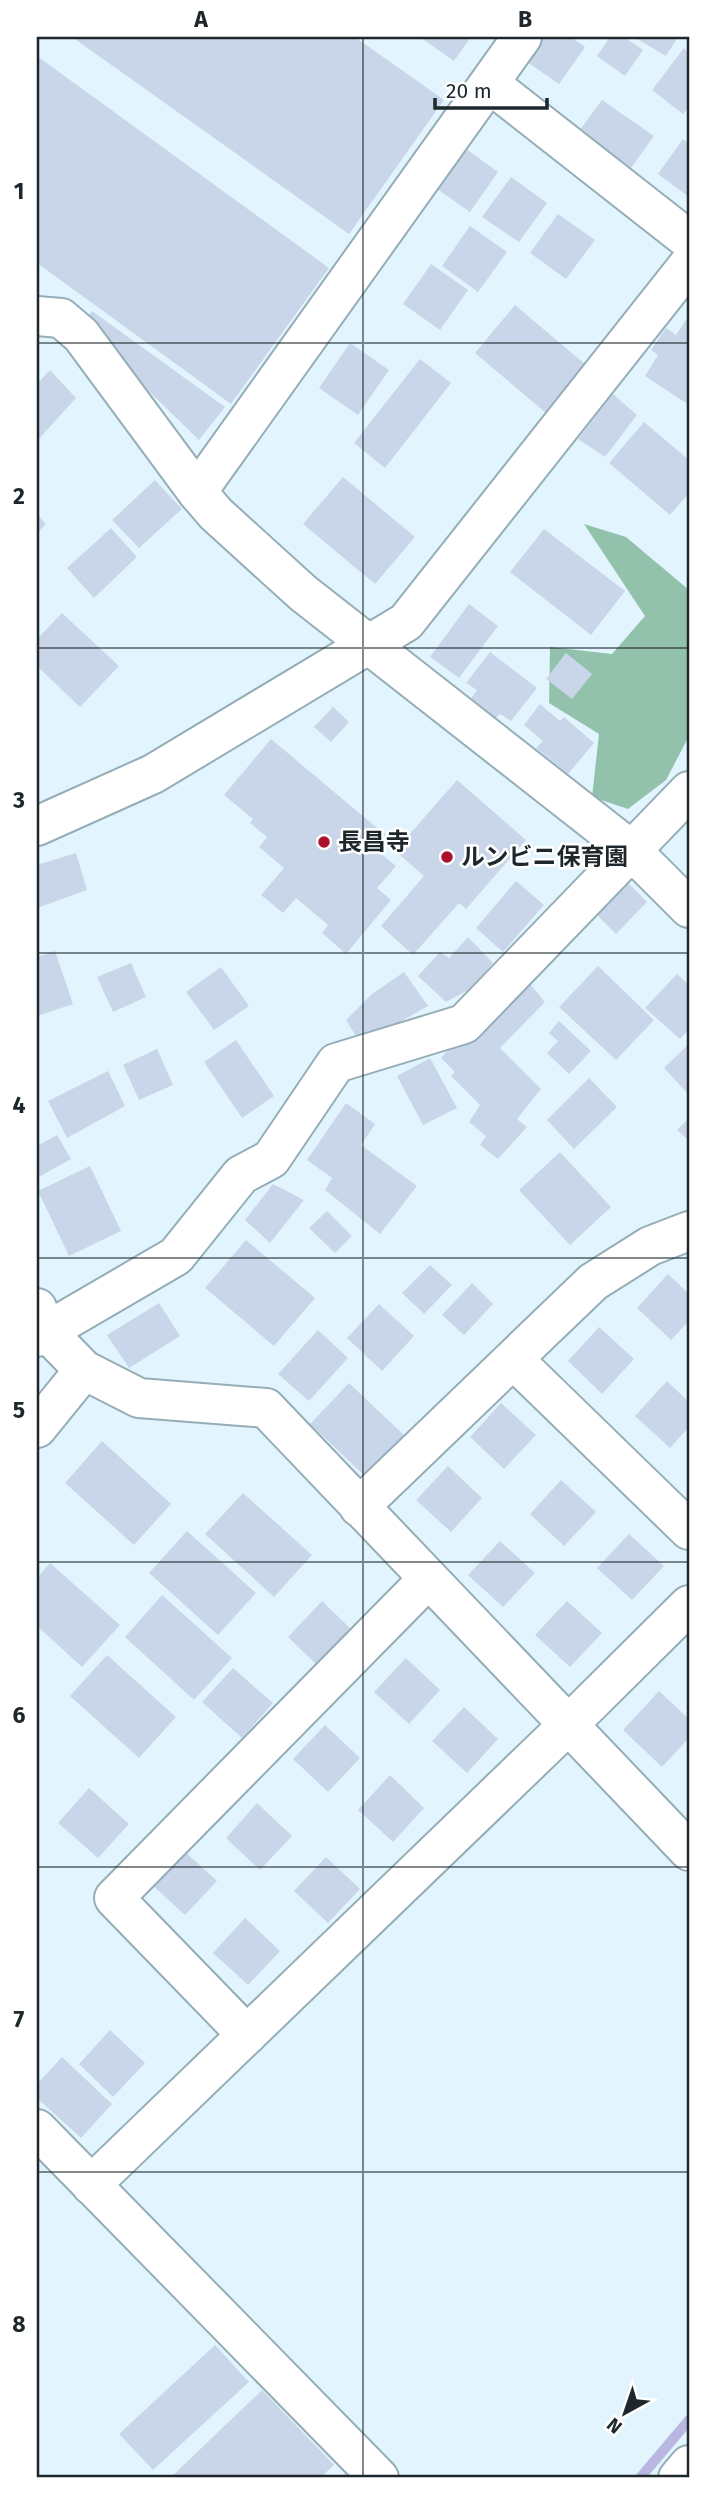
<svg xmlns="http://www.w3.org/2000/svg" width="726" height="2515" viewBox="0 0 726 2515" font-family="'Fira Sans','Noto Sans JP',sans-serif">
<rect width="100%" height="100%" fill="#e2f5fe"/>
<!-- forest -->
<path fill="#92c2ab" d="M584 524 626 537 689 590V736L666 780 628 809 592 797 599 734 549 703 550 647 612 654 645 616Z"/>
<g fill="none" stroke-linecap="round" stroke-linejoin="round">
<!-- stream -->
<path stroke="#b9b6e1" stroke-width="10" d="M640 2478 689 2420"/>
</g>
<!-- building -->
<path fill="#c9d6e9" d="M72 37H355L444 100 349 234Z
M420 37H471L454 61Z
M534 37H571L585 47 559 84 520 57Z
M610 37H624L643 50 625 76 597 56Z
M634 37H678L666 56Z
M684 48 689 53V107L683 114 652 90Z
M37 56 329 268 231 404 37 263Z
M602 100 654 136 631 168 579 131Z
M683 139 689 144V197L658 174Z
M462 146 498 172 470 212 433 186Z
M511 177 547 203 519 242 482 217Z
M558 214 595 240 566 279 530 253Z
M470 226 507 252 478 292 442 266Z
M431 264 468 290 440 330 403 304Z
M515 305 586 365 546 413 475 353Z
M92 311 225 407 199 440 82 326Z
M689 315V405L645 376 658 355 651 350 666 328 676 335Z
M350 343 389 370 358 415 319 388Z
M420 359 451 383 385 468 354 443Z
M50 370 76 398 37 441V384Z
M613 394 637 415 605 457 578 439Z
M644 422 689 460V493L670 515 609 463Z
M343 477 415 537 375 584 303 524Z
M155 480 182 509 139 548 112 520Z
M37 514 46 524 37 533Z
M111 528 137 557 94 598 67 568Z
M544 529 625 591 591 635 510 572Z
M469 604 498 626 459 678 430 657Z
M62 613 119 666 80 707 37 666V639Z
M490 652 537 688 511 721 500 714 495 719 469 701 477 690 466 683Z
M566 653 592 674 572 699 546 679Z
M540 704 560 721 564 717 594 743 568 774 536 748 543 741 524 725Z
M333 707 349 722 331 742 314 727Z
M271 739 389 838 378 851 396 866 377 888 391 900 346 954 322 933 328 925 296 898 283 913 261 895 284 868 259 847 267 837 250 823 253 819 224 795Z
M457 780 526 840 466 909 459 903 413 955 381 926 424 876 395 851Z
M76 853 87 890 37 908V865Z
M625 880 647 902 616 934 594 912Z
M516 881 544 905 503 952 476 928Z
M468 937 493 963 470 989 446 1002 418 976 440 952 449 958Z
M55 951 73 1004 37 1016V957Z
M131 963 146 997 113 1012 97 977Z
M598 966 654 1020 616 1060 559 1007Z
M221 967 249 1006 214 1030 186 992Z
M404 972 428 1006 361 1044 346 1020 372 994Z
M677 974 689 985V1029L680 1039 645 1008Z
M524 977 545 1002 500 1048 541 1089 517 1119 527 1127 498 1159 480 1145 486 1136 469 1122 480 1105 451 1076 455 1072 441 1058 472 1022Z
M559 1021 591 1051 569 1074 547 1053 558 1041 549 1033Z
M236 1040 274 1096 242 1118 204 1062Z
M689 1044V1095L664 1068Z
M157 1049 173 1085 139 1100 123 1065Z
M430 1058 457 1108 423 1125 397 1076Z
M108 1071 125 1106 67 1138 48 1101Z
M589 1078 617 1107 574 1149 547 1120Z
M346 1103 375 1124 361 1145 417 1186 380 1234 325 1190 332 1178 307 1160Z
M689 1118V1141L677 1130Z
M57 1135 71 1159 37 1178V1146Z
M560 1152 611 1207 570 1245 519 1190Z
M90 1166 121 1231 69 1256 38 1191Z
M273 1184 304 1200 270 1243 245 1220Z
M327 1211 352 1236 335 1253 309 1228Z
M246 1240 315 1298 274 1346 205 1288Z
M430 1265 452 1285 424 1314 402 1293Z
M668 1274 689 1294V1321L671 1340 637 1308Z
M472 1283 493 1304 464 1335 442 1315Z
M159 1303 180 1336 129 1368 107 1335Z
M379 1304 414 1336 382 1371 347 1338Z
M599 1327 634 1359 602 1394 568 1361Z
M318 1330 348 1358 309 1401 278 1374Z
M667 1381 689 1402V1427L670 1448 635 1416Z
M349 1383 406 1437 367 1478 310 1424Z
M501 1403 536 1435 504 1469 470 1437Z
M102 1441 171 1504 134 1545 65 1483Z
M448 1466 482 1498 451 1532 416 1500Z
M561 1480 596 1512 564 1546 530 1514Z
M243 1493 312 1555 274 1597 205 1534Z
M187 1531 256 1593 218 1635 149 1573Z
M629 1534 664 1566 632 1600 597 1568Z
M500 1541 535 1573 503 1607 468 1575Z
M50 1563 120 1625 82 1667 37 1626V1578Z
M162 1595 232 1658 194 1700 125 1637Z
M322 1601 354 1632 319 1667 288 1637Z
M567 1601 602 1633 570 1667 535 1635Z
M107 1655 176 1717 139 1758 70 1696Z
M406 1658 440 1690 409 1724 374 1692Z
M233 1668 273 1703 242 1738 202 1702Z
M659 1691 689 1719V1738L662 1767 623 1730Z
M464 1707 498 1739 467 1773 432 1741Z
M325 1725 360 1758 328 1792 293 1759Z
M390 1775 424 1808 393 1842 358 1810Z
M89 1788 129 1824 98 1858 58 1823Z
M257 1803 292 1836 260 1870 226 1838Z
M182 1849 217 1881 185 1915 150 1883Z
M326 1857 360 1889 328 1923 294 1891Z
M245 1918 280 1951 248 1985 213 1953Z
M110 2030 145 2063 113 2097 79 2064Z
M62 2057 112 2104 81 2138 37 2098V2084Z
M215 2345 249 2382 153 2470 119 2434Z
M262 2390 334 2465 320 2478H170Z"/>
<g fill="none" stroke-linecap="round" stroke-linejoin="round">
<!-- minor casing -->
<g stroke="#95adb7" stroke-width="42">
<path id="minor" d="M490 84 689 240
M37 316 61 318 81 335 197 492 216 514 303 593 631 850 689 908
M197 492 522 37
M37 826 153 774 406 622 689 264
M37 1308 46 1331 84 1370 139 1398 266 1408 689 1851
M37 1337 176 1256 241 1175 271 1159 336 1063 464 1024 689 791
M513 1359 689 1530
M37 1428 84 1370
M359 1507 593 1282 650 1246 689 1231
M247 2035 114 1898 428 1579
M37 2129 379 2478
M91 2185 567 1726 689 1605
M678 2478 689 2465"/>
</g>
<!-- minor -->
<use href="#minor" stroke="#fff" stroke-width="38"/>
</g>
<!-- grid -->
<path fill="none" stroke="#1e272b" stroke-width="2" stroke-opacity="0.55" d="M363 37V2478M37 343H689M37 648H689M37 953H689M37 1258H689M37 1562H689M37 1867H689M37 2172H689"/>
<!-- markers -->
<g fill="#a9122a" stroke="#fff" stroke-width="2.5">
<circle cx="324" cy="842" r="7"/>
<circle cx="447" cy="857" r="7"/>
</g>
<g text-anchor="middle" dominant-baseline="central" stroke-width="5" stroke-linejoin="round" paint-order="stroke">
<!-- poi labels -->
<g font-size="24" font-weight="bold" fill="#1e272b" stroke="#fff" text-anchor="start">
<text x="338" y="842">長昌寺</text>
<text x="461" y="857">ルンビニ保育園</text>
</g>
</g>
<!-- border -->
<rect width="726" height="2515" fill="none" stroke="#ffffff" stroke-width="77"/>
<!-- north arrow -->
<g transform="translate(625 2413) rotate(220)" stroke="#ffffff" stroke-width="5" paint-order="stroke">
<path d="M0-5L12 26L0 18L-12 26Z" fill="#1e272b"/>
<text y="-10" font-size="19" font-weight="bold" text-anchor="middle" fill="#1e272b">N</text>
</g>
<!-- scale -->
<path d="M435 98v10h112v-10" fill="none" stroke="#1e272b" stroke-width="3.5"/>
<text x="446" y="98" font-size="21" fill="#1e272b" stroke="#ffffff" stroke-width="5" paint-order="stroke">20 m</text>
<rect x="38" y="38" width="650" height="2438" fill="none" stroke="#1e272b" stroke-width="2.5"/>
<g font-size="23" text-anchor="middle" font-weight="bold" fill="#1e272b">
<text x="201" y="27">A</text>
<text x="525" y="27">B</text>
<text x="19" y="199">1</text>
<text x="19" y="504">2</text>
<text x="19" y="808">3</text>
<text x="19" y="1113">4</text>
<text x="19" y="1418">5</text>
<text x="19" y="1723">6</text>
<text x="19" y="2027">7</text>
<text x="19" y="2332">8</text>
</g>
</svg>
